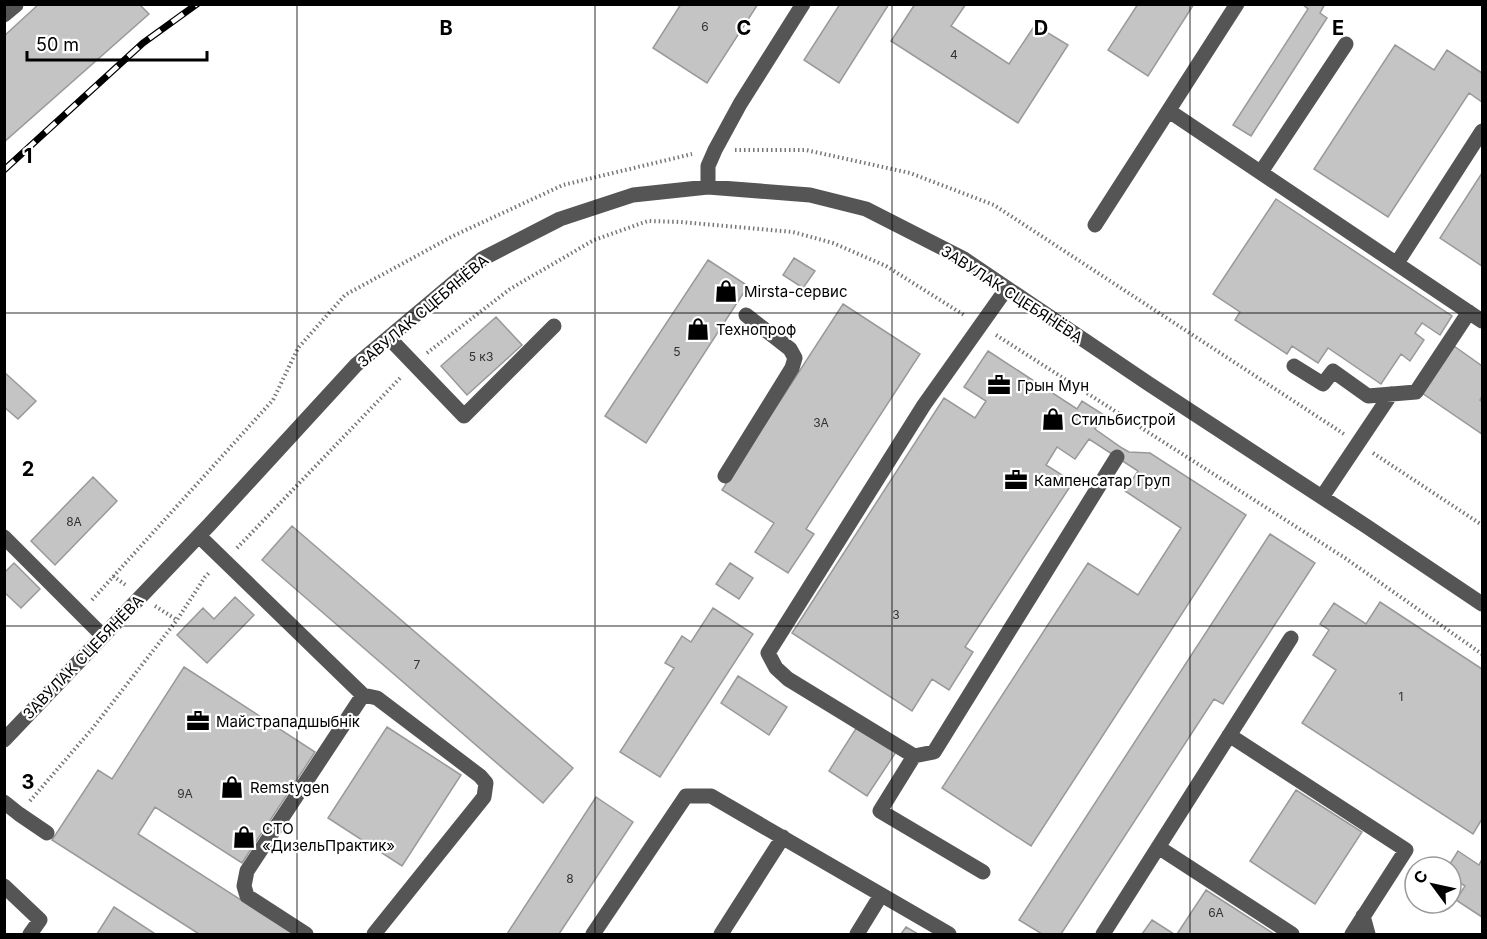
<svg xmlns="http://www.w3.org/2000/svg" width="1487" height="939" viewBox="0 0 1487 939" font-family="Inter,sans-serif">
<rect width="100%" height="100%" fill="#fff"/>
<!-- building -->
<path fill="#c4c4c4" stroke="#999" stroke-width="1.5" d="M39 4H139L149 14 4 142V36Z
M681 4H758L707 83 653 48Z
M840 4H889L839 83 804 60Z
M915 4H966L951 26 1009 64 1035 25 1068 45 1018 123 891 41Z
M1138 4H1194L1148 76 1108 50Z
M1302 4H1325L1320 13 1327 18 1251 136 1233 125 1308 9Z
M1395 45 1434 70 1447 50 1482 73V102L1469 93 1388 217 1314 169Z
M1482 173V266L1440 238Z
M1276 199 1452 316 1440 335 1422 323 1415 333 1424 340 1410 361 1401 354 1381 384 1328 348 1318 363 1292 346 1287 354 1235 320 1240 312 1213 294Z
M794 258 815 271 803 288 783 275Z
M708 260 748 286 646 443 605 416Z
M843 304 920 354 806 529 814 534 788 573 755 552 774 523 722 490Z
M496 317 522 345 467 395 441 366Z
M1454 346 1482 366V396L1480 400 1482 402V434L1422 393Z
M988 351 1077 409 1082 401 1104 415 1095 429 1122 448 1129 452 1150 453 1246 515 1031 846 942 788 1088 563 1138 595 1181 528 1125 491 1138 471 1089 439 1075 459 1057 447 1046 465 1073 482 965 647 973 652 949 690 932 679 912 711 792 633 944 398 975 418 986 401 964 387Z
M4 372 36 401 18 419 4 407Z
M93 477 117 501 55 565 31 541Z
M292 526 573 768 543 803 262 560Z
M1270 534 1315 563 1223 704 1214 699 1061 934H1042L1019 920Z
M14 563 40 589 21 608 4 592V573Z
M730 563 753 578 739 599 716 584Z
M235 597 254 615 207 663 177 635 203 608 214 619Z
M1380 602 1482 669V819L1473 834 1302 723 1336 670 1313 655 1329 630 1320 624 1334 603 1366 624Z
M713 608 753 634 660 777 620 752 674 668 665 663 682 636 691 642Z
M184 667 315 752 242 863 155 807 138 834 294 934H199L52 840 98 770 112 779Z
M738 676 787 707 769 735 721 703Z
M387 727 461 775 402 866 328 818Z
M857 727 896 752 867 796 829 771Z
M1296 790 1362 832 1315 904 1250 861Z
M596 797 633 822 559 934H507Z
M1458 851 1479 865 1482 859V917L1456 900 1465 886 1451 877V867H1448Z
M1206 890 1274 934H1177Z
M114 907 154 933 153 934H97Z
M1152 920 1174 934H1142Z
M906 927 918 934H901Z"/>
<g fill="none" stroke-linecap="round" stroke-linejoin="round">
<!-- path -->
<path stroke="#777" stroke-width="4" stroke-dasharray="1.5 3" stroke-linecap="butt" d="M735 150H806L910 173 994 205 1344 434
M996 335 1345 558 1482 654
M427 353 510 289 594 240 648 221 681 222 793 232 833 243 886 266 964 315
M1373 453 1482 525
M237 548 402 376
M113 576 127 586
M92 600 273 400 298 348 345 295 453 236 563 185 692 154
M155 606 177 620 205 577 209 573
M30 801 92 729 177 620"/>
<!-- minor -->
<path stroke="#555" stroke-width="15" d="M4 15 16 5
M1169 111 1482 321
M1261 172 1346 44
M708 187V166L715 150 740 104 803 4
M1095 225 1237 4
M1397 263 1482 131
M1007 288 924 405 768 653 776 668 788 679 914 756 934 752 1117 457
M389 338 464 416 554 326
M1294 366 1323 384 1333 371 1368 396 1416 392 1469 312
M725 476 792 368 795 358 790 349 746 315
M1322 497 1391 394
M199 536 363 695 377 698 480 776 486 783 484 797 374 934
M4 537 103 636
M1229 735 1406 850 1352 934
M4 740 210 524 356 365 482 259 560 219 633 195 708 187 810 195 866 209 964 259 1149 384 1366 526 1482 604
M914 756 880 811 983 872
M4 802 19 814 47 833
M1158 847 1292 934
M4 886 40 920 30 934
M1363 916 1368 934
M306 934 247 896 244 886 247 871 363 695
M593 934 686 796H711L949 934
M721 934 783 837
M857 934 881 895
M1103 934 1291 638"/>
<!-- rail casing -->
<g stroke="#000" stroke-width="7">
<path id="rail" d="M4 170 143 43 197 4"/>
</g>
<!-- rail -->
<use href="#rail" stroke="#fff" stroke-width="4.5" stroke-dasharray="14" stroke-linecap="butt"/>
</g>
<!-- grid -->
<path fill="none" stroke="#000" stroke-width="1.5" stroke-opacity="0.55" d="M297 4V934M595 4V934M892 4V934M1190 4V934M4 313H1482M4 626H1482"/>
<!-- icons -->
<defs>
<g id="shop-bare" transform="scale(1.8)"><path d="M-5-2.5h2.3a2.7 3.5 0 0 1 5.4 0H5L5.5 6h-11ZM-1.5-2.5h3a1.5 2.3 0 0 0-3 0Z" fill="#000" stroke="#fff" stroke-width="2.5" paint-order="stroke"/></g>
<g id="office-bare" transform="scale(1.8)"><path d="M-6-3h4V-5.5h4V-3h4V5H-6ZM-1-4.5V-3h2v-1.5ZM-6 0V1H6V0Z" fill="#000" stroke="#fff" stroke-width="2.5" paint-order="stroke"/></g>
</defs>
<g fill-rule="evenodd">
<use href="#shop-bare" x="726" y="291"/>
<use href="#shop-bare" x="698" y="329"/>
<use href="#office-bare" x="999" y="385"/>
<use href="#shop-bare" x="1053" y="419"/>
<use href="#office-bare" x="1016" y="480"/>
<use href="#office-bare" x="198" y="721"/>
<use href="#shop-bare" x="232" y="787"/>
<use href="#shop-bare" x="244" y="837"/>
</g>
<g text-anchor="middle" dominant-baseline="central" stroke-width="4.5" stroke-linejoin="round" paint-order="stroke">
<!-- number labels -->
<g font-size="12" fill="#313131">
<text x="705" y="26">6</text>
<text x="954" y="54">4</text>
<text x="677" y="351">5</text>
<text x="481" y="356">5 к3</text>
<text x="821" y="422">3А</text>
<text x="74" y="521">8А</text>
<text x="896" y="614">3</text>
<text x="417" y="664">7</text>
<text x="1401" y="696">1</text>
<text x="185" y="793">9А</text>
<text x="570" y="878">8</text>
<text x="1216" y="912">6А</text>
</g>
<!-- poi labels -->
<g font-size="15" fill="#000" stroke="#fff" text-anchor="start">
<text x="744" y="291">Mirsta-сервис</text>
<text x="716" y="329">Технопроф</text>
<text x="1017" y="385">Грын Мун</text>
<text x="1071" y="419">Стильбистрой</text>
<text x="1034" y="480">Кампенсатар Груп</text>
<text x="216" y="721">Майстрападшыбнік</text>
<text x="250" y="787">Remstygen</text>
<text x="262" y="828">СТО<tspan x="262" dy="17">«ДизельПрактик»</tspan></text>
</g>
<!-- street labels -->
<g font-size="15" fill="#000" stroke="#fff">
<text transform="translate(1012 294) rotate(33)">ЗАВУЛАК СЦЕБЯНЁВА</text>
<text transform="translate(423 311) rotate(-40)">ЗАВУЛАК СЦЕБЯНЁВА</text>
<text transform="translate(83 657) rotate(-46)">ЗАВУЛАК СЦЕБЯНЁВА</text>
</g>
</g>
<g font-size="20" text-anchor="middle" font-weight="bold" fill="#000" stroke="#fff" stroke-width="4.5" stroke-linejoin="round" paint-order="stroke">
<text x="446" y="35">B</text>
<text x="744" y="35">C</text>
<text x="1041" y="35">D</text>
<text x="1338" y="35">E</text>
<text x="28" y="163">1</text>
<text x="28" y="476">2</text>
<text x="28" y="789">3</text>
</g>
<!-- border -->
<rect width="1487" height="939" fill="none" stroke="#000000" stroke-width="12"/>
<!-- north arrow -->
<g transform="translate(1433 885) rotate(303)"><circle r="28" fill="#ffffff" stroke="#999999" stroke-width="1.5"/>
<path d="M0-4.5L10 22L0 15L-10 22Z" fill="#000000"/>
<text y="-9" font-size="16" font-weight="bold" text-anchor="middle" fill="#000000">С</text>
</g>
<!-- scale -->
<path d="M27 51v9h180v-9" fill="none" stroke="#000000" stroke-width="3"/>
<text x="36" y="51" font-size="18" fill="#000000" stroke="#ffffff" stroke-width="4.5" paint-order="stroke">50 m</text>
</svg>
